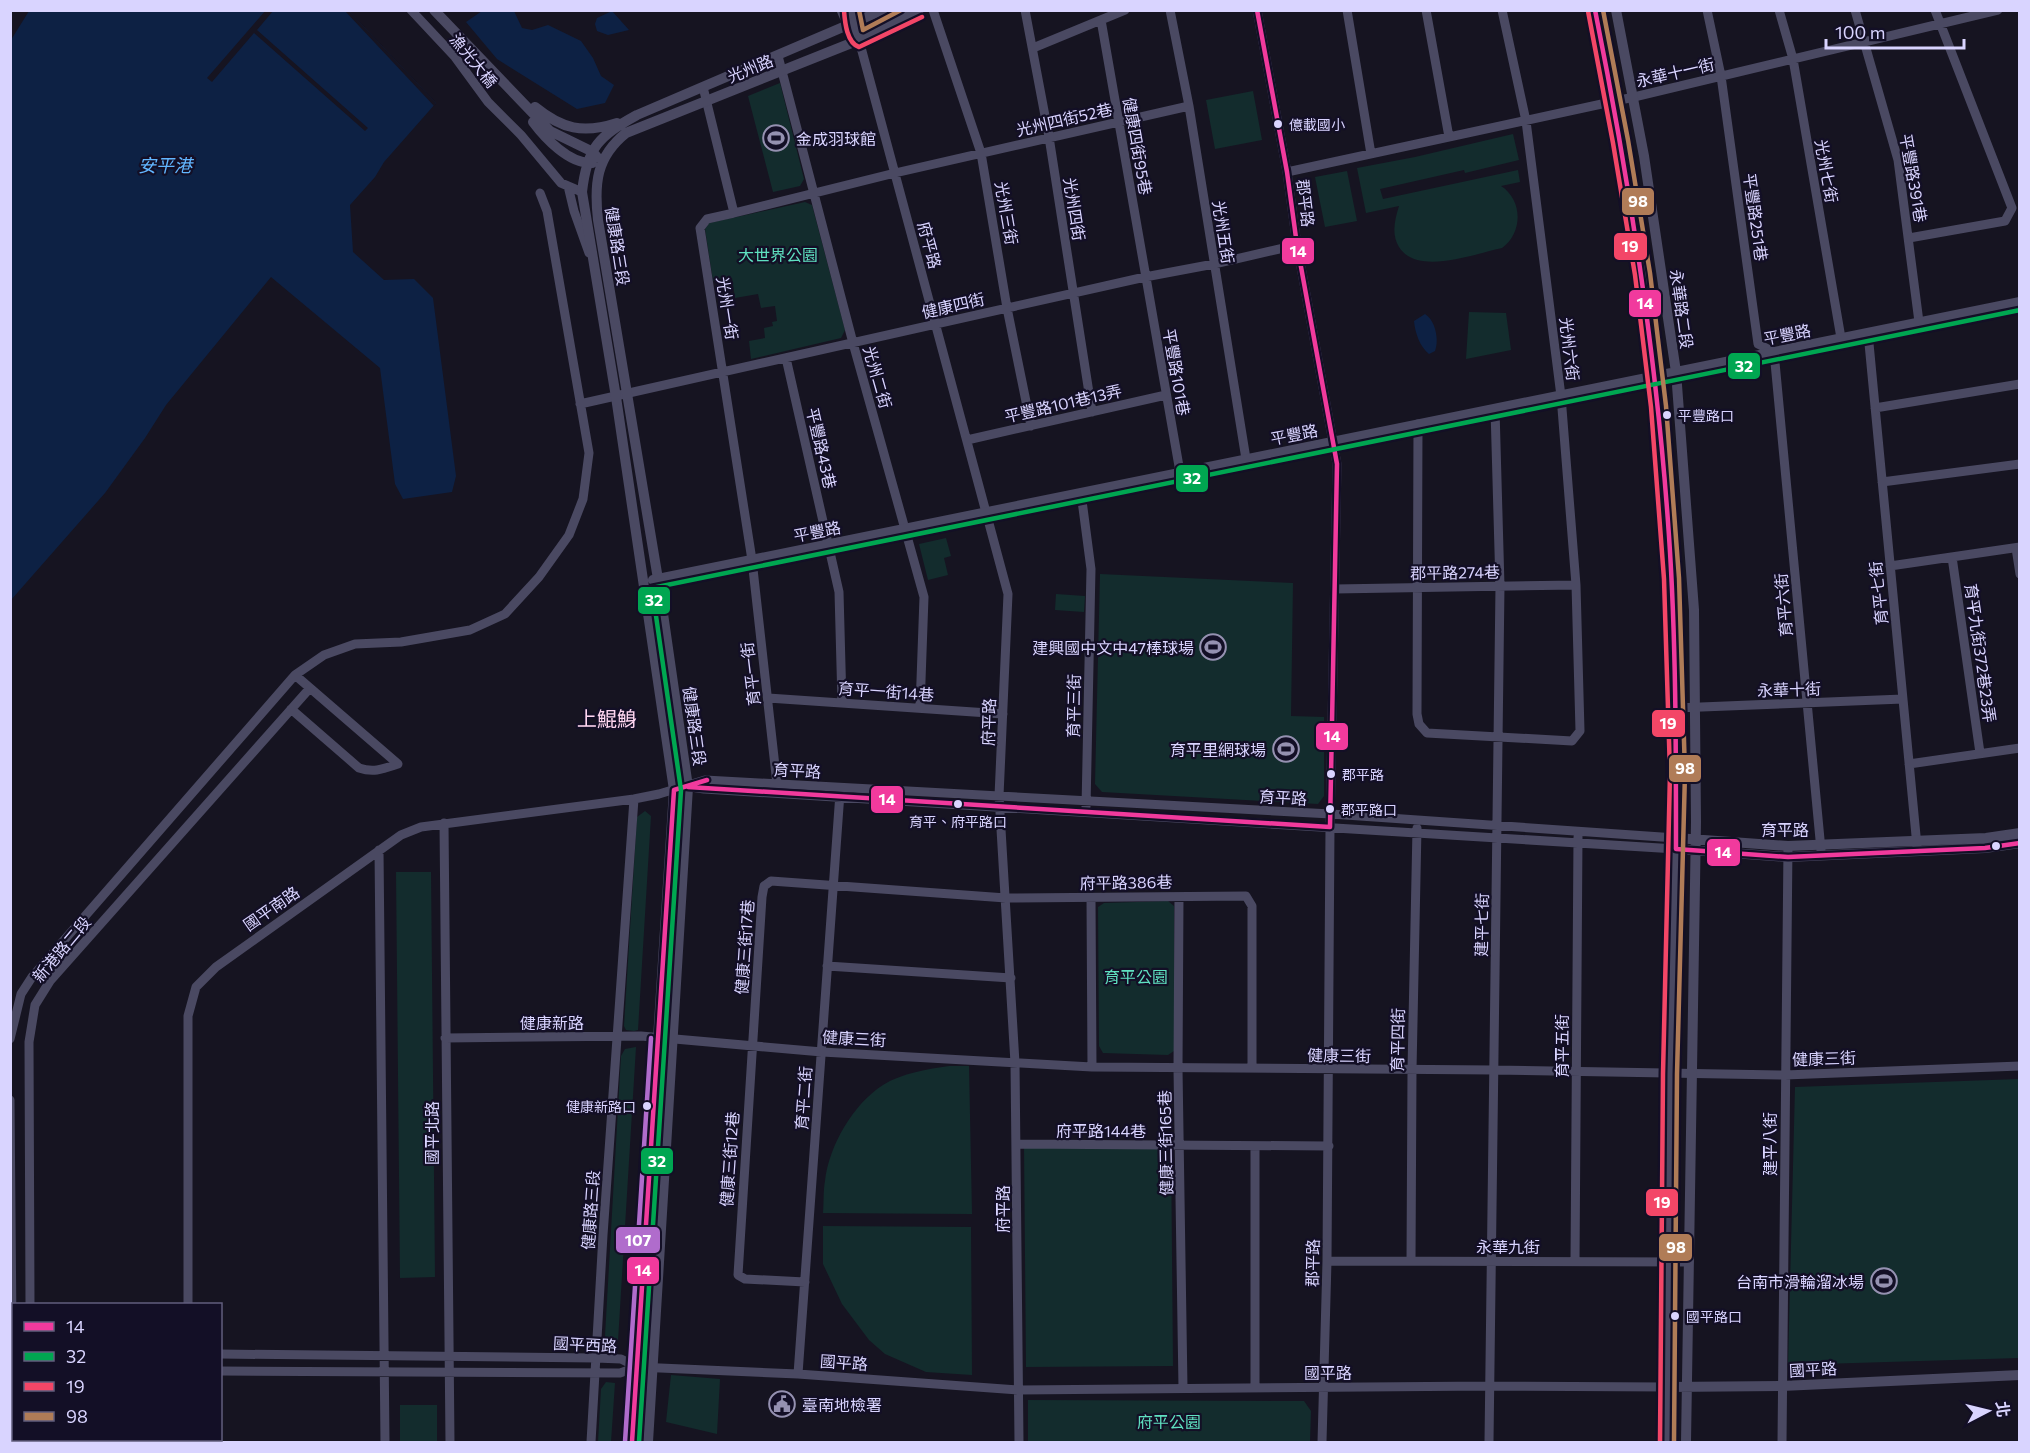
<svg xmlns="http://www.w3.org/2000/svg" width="2030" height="1453" viewBox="0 0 2030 1453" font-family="Commissioner,'Noto Sans TC',sans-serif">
<rect width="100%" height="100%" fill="#161421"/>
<!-- green -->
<path fill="#132c2d" d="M780 83 804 179 800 186 773 192 748 96Z
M1253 91 1262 140 1215 149 1206 100Z
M1513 134 1519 160 1465 173 1464 170 1380 189 1383 199 1518 170 1520 182 1501 186C1523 200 1523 233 1502 248 1474 254 1417 276 1399 247 1391 234 1395 219 1399 206L1366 213 1357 168 1415 157Z
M1347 171 1357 221 1325 227 1315 177Z
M805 202 812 205 845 330 841 338 751 359 749 341 765 338 764 328 773 326 772 322 777 321 775 306 761 308 758 294 735 298 732 278 713 281 705 229 709 223Z
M1469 312 1506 313 1511 350 1466 359Z
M946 538 951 556 944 558 948 575 928 580 919 544Z
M1100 574 1293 583 1291 716 1324 717V796L1318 804 1102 792 1095 784Z
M1056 594 1085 596 1084 612 1055 610Z
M645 811 651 816 638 1030 634 1031 626 1030 624 1026 637 817Z
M396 872H431L435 1277 400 1278Z
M1168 901 1174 906V1051L1168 1055 1103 1053 1099 1046 1098 907 1104 903Z
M636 1047 618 1341H610L605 1336 621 1056 625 1049Z
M949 1066H969L972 1214 823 1213C824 1203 823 1192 825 1181 829 1146 853 1104 883 1085 902 1073 928 1069 949 1066Z
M2019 1079V1358L1788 1365 1795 1087Z
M1171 1144 1173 1366 1026 1367 1024 1145Z
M823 1226 971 1227 972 1375 926 1372 885 1354 869 1340 842 1304 823 1264Z
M671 1375 720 1379 717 1434 666 1422Z
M606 1382 615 1383 611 1442H598L601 1389Z
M1028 1400 1304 1401 1311 1411 1310 1442H1028Z
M400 1405H437V1442H400Z"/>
<!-- water -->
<path fill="#0d2144" d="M29 11H349L436 103 384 162 375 177 350 205 353 252 384 280 414 279 433 298 456 476 452 492 403 499 395 484 380 368 271 277 166 405 145 438 105 493 11 600V40Z
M482 11H514L522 28 532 30 548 25 581 41 593 58 601 76 614 85 605 103 577 109 497 59 466 22Z
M612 11 629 30 608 35 597 31 595 24 597 18Z
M1425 314C1436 321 1439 340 1435 351L1429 354C1420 347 1415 333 1414 321Z"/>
<!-- pier -->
<path fill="#161421" d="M266 10 273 11 257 30 368 128 365 131 254 33 212 82 207 78Z
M345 11H349L436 103 434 106Z"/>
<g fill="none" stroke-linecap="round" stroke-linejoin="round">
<!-- minor -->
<path stroke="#4a4962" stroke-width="9" d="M411 10 455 57 488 102 521 135 561 183 582 192
M841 10 844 17 853 24
M851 10 853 24 859 40 1008 594 999 796 1015 1063 1019 1442
M933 10 981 153 1007 308 1031 426
M1025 10 1049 137 1092 412
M1170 10 1189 106 1246 459
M1257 10 1287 172 1297 245 1337 464 1330 827 1327 1261 1322 1442
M1347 10 1371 154
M1426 10 1449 137
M1707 10 1721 76 1758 344 1774 352 1821 850
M1779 10 1793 59 1841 338
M1855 10 1898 160 1919 322
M1101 20 1180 472
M1033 48 1125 10
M778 56 853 343 924 597 920 708
M703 87 734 213 707 219 700 228 752 560 777 784
M1287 172 1634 97 1998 10
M568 186 574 211 589 253
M734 213 895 173 1189 106
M1909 238 2005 221 2012 208 1935 10
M1868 333 1917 846
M786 358 839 592 842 703
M580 404 1145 277 1214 264 1297 245
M1875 408 2020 384
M1418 424 1417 714 1419 724 1427 733 1572 741 1580 731 1576 585 1561 396 1526 121 1502 10
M967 440 1166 395
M1882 482 2020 464
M1081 493 1091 569 1086 807
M2016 548 2020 574
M1952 557 1980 753
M1890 566 2020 547
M1335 589 1576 585
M295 675 324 655 355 644 401 642 470 630 505 614 539 577 569 535 583 499 589 453 547 211 540 193
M768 698 1003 714
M1676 708 1903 699
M1909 764 2020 748
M691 787 704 789 1676 849
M444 823 450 1442
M379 850 385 1442
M1179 897 1178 1069 1183 1388
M1091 898 1092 1067
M827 966 1011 978
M445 1038 641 1036 822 1052 1092 1067 1494 1070 1785 1075 2020 1066
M10 1039 21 994 32 977 295 675 398 764C383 769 374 773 359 768L291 709
M10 1100 13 1442
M1017 1144 1329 1146
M1255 1146V1388
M1327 1261 1689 1262
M1411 1261 1412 1070 1417 828
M1575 1261 1578 837
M805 1282 745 1279 738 1275 762 897 764 886 771 881 1006 898 1246 896 1252 906V1068
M30 1304 29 1042 35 1005 50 981 310 688
M188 1304V1016L196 987 216 967 401 835 421 827 634 799 659 794 705 780 1331 814 1676 838
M220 1354 596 1358 621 1359 637 1367 798 1374 1019 1390 1490 1386 1668 1387
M220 1371 620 1373 637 1367
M798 1374 840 793
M31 1440V1442
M190 1440V1442
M591 1442 603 1235 634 799
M1489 1442 1500 586 1495 409
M1782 1442 1788 846"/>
<!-- tertiary -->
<path stroke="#4a4962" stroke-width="10" d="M434 10 550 131 593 152 597 157
M1595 10C1632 185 1659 362 1669 540 1675 643 1679 747 1676 850 1675 925 1671 999 1670 1074 1668 1197 1669 1320 1667 1442
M1616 10 1644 156 1676 372 1694 610 1696 822 1686 1442
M535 107C562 129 583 134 617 123
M533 122C545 138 569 164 592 163
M653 580 2020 302
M1676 838 1788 846 1986 838 2020 833
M1676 849 1788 857 1985 848 2020 843
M1668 1387 1782 1386 2020 1375
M632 1442 674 790 616 397 582 192C587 147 599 136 637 115L883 10
M648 1442 688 787 658 579 598 220C594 184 596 157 626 133L859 40 919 10"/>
<!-- bus-1 casing -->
<g stroke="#130f26" stroke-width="9">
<path id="bus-1" d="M1595 10C1630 184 1657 359 1669 536 1676 640 1676 745 1676 849L1788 857 1985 848 2020 843
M688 787 1330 827 1337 464 1297 245 1287 172 1257 10
M632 1442 674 790 707 780"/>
</g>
<!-- bus-2 casing -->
<g stroke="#130f26" stroke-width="9">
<path id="bus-2" d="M639 1442 681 790 652 588 2020 310"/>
</g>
<!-- bus-3 casing -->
<g stroke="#130f26" stroke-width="9">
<path id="bus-3" d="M844 11C845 23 847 43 859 47L922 17
M1588 11 1613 143 1635 275 1651 407 1664 579 1670 773 1663 1074 1660 1442"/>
</g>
<!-- bus-4 casing -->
<g stroke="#130f26" stroke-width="9">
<path id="bus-4" d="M859 10 863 30 901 10
M1603 10 1628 140 1650 273 1666 406 1679 578 1685 773 1677 1074 1674 1442"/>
</g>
<!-- bus-5 casing -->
<g stroke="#130f26" stroke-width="9">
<path id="bus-5" d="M625 1442 651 1038"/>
</g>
<!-- bus-1 -->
<use href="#bus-1" stroke="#f13a9d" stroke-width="4.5"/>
<!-- bus-2 -->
<use href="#bus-2" stroke="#00a651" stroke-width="4.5"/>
<!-- bus-3 -->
<use href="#bus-3" stroke="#f34667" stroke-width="4.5"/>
<!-- bus-4 -->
<use href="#bus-4" stroke="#b07c57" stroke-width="4.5"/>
<!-- bus-5 -->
<use href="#bus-5" stroke="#b06ccc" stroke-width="4.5"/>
</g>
<!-- icons -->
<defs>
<g id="stadium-ring" transform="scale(1.35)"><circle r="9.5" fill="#130f26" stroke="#9591b1" stroke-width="1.5"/><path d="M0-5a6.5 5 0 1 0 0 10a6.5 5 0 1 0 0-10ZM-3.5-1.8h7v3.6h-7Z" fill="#9591b1"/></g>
<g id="civic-ring" transform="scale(1.35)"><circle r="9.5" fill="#130f26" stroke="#9591b1" stroke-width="1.5"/><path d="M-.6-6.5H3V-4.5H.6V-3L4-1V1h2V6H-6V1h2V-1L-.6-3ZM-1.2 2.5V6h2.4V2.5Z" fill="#9591b1"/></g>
</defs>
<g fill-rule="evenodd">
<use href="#stadium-ring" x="776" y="138"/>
<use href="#stadium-ring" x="1213" y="647"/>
<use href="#stadium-ring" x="1286" y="749"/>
<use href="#stadium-ring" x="1884" y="1281"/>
<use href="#civic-ring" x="782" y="1404"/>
</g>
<!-- markers -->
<g fill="#d9d4ff" stroke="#130f26" stroke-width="2">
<circle cx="1278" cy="124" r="5"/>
<circle cx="1667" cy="415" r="5"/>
<circle cx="1331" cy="774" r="5"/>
<circle cx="958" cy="804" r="5"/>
<circle cx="1330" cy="809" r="5"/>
<circle cx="1996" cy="846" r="5"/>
<circle cx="647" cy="1106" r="5"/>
<circle cx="1675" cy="1316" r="5"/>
</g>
<g text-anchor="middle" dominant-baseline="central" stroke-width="4.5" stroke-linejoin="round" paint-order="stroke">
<!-- bus labels -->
<g font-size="14" fill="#d9d4ff" stroke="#130f26" text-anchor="start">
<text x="1289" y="124">億載國小</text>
<text x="1678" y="415">平豐路口</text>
<text x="1342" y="774">郡平路</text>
<text x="1341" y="809">郡平路口</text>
<text x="958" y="821" text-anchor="middle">育平、府平路口</text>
<text x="636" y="1106" text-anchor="end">健康新路口</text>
<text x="1686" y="1316">國平路口</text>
</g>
<!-- street labels -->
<g font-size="16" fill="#d9d4ff" stroke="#130f26">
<text transform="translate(474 60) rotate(51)">漁光大橋</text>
<text transform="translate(750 68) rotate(-22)">光州路</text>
<text transform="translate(1675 72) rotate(-13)">永華十一街</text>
<text transform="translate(1064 119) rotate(-13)">光州四街52巷</text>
<text transform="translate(1138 146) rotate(80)">健康四街95巷</text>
<text transform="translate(1827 171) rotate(80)">光州七街</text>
<text transform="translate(1914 178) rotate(80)">平豐路391巷</text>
<text transform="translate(1306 203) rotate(83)">郡平路</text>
<text transform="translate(1075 209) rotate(81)">光州四街</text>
<text transform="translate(1007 213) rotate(80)">光州三街</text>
<text transform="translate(1756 217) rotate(82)">平豐路251巷</text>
<text transform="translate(1224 232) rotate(81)">光州五街</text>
<text transform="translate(930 245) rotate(75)">府平路</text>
<text transform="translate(618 246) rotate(81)">健康路三段</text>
<text transform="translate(953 305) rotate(-13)">健康四街</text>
<text transform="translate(728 308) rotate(81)">光州一街</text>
<text transform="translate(1682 309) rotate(82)">永華路二段</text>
<text transform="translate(1787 334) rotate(-11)">平豐路</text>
<text transform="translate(1570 349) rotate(83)">光州六街</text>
<text transform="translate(1177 372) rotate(80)">平豐路101巷</text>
<text transform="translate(878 377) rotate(74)">光州二街</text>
<text transform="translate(1063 403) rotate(-13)">平豐路101巷13弄</text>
<text transform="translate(1294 434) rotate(-11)">平豐路</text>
<text transform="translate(822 448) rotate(77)">平豐路43巷</text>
<text transform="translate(817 531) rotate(-11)">平豐路</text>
<text transform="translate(1455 572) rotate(-1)">郡平路274巷</text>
<text transform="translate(1878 593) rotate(-96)">育平七街</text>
<text transform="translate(1783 605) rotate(-95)">育平六街</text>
<text transform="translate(1981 653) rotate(82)">育平九街372巷23弄</text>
<text transform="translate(750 674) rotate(-97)">育平一街</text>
<text transform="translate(1789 689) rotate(-2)">永華十街</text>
<text transform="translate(886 691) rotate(4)">育平一街14巷</text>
<text transform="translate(1073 706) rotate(-89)">育平三街</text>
<text transform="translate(988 722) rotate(-88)">府平路</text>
<text transform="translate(695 726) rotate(82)">健康路三段</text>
<text transform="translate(797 770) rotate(3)">育平路</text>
<text transform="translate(1283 797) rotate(3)">育平路</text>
<text x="1785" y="829">育平路</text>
<text transform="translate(1126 882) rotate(-1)">府平路386巷</text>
<text transform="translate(271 908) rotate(-35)">國平南路</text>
<text transform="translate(1481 925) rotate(-89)">建平七街</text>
<text transform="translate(744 947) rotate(-86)">健康三街17巷</text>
<text transform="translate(61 949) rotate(-50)">新港路二段</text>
<text x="552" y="1022">健康新路</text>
<text transform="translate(854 1038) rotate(3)">健康三街</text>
<text transform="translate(1397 1040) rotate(-89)">育平四街</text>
<text transform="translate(1561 1046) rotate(-90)">育平五街</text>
<text transform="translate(1339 1055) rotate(1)">健康三街</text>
<text transform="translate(1824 1058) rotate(-2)">健康三街</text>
<text transform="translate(803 1098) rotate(-86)">育平二街</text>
<text x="1101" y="1130">府平路144巷</text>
<text transform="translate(431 1133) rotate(-90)">國平北路</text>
<text transform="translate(1165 1143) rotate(-91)">健康三街165巷</text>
<text transform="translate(1769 1144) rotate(-90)">建平八街</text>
<text transform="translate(729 1159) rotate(-86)">健康三街12巷</text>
<text transform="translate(1002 1209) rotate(-90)">府平路</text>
<text transform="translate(590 1210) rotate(-86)">健康路三段</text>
<text x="1508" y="1246">永華九街</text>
<text transform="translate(1312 1263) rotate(-89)">郡平路</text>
<text transform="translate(585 1344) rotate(3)">國平西路</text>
<text transform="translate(844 1362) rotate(4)">國平路</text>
<text transform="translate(1813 1369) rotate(-3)">國平路</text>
<text x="1328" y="1372">國平路</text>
</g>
<!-- poi labels -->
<g font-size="16" fill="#d9d4ff" stroke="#130f26" text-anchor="end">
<text x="796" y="138" text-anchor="start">金成羽球館</text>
<text x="1194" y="647">建興國中文中47棒球場</text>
<text x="1266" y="749">育平里網球場</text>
<text x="1864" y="1281">台南市滑輪溜冰場</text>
<text x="802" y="1404" text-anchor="start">臺南地檢署</text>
</g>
<!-- park labels -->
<g font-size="16" fill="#5fe0c0" stroke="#130f26">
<text x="778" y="254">大世界公園</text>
<text x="1136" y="976">育平公園</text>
<text x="1169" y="1421">府平公園</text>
</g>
<!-- water labels -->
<g font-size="18" font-style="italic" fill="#62b6ff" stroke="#130f26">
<text x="165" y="165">安平港</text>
</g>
<!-- quarter labels -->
<g font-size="20" fill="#ffd6f0" stroke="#130f26">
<text x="607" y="718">上鯤鯓</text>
</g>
</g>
<g stroke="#130f26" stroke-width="2">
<rect x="1621" y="187" width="34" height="29" rx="6" fill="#b07c57"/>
<rect x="1613" y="232" width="35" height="29" rx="6" fill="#f34667"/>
<rect x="1281" y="237" width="34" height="28" rx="6" fill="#f13a9d"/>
<rect x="1628" y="289" width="34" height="29" rx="6" fill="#f13a9d"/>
<rect x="1727" y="352" width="34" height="28" rx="6" fill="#00a651"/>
<rect x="1175" y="464" width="34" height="29" rx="6" fill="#00a651"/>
<rect x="637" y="586" width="34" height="29" rx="6" fill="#00a651"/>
<rect x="1651" y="709" width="35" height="29" rx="6" fill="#f34667"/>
<rect x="1315" y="722" width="34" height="29" rx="6" fill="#f13a9d"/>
<rect x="1668" y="754" width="34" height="29" rx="6" fill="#b07c57"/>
<rect x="870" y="785" width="34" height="29" rx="6" fill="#f13a9d"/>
<rect x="1706" y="838" width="35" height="29" rx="6" fill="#f13a9d"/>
<rect x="640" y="1147" width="34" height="28" rx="6" fill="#00a651"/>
<rect x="1645" y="1188" width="34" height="29" rx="6" fill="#f34667"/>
<rect x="615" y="1226" width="46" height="28" rx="6" fill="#b06ccc"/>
<rect x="1658" y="1233" width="35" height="29" rx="6" fill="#b07c57"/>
<rect x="626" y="1256" width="34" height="29" rx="6" fill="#f13a9d"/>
</g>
<g font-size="16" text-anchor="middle" font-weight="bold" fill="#fff">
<text x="1638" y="207">98</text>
<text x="1630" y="252">19</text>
<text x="1298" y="257">14</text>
<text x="1645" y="309">14</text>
<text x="1744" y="372">32</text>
<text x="1192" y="484">32</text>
<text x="654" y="606">32</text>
<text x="1668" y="729">19</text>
<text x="1332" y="742">14</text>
<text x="1685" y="774">98</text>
<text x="887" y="805">14</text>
<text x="1723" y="858">14</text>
<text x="657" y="1167">32</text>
<text x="1662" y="1208">19</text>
<text x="638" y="1246">107</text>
<text x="1676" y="1253">98</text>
<text x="643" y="1276">14</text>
</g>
<!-- border -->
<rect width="2030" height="1453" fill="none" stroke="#d9d4ff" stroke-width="24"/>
<!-- legend -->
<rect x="12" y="1303" width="210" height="138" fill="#130f26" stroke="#625e7d" stroke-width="1.5"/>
<rect x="24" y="1322" width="30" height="9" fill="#f13a9d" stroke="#625e7d" stroke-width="1.5"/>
<text x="66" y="1333" font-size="18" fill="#d9d4ff">14</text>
<rect x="24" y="1352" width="30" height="9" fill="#00a651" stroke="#625e7d" stroke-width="1.5"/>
<text x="66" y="1363" font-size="18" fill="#d9d4ff">32</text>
<rect x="24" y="1382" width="30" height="9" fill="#f34667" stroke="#625e7d" stroke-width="1.5"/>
<text x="66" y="1393" font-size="18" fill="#d9d4ff">19</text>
<rect x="24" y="1412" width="30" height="9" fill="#b07c57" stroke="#625e7d" stroke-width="1.5"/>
<text x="66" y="1423" font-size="18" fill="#d9d4ff">98</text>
<!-- north arrow -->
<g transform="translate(1988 1411) rotate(83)" stroke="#130f26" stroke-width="4.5" paint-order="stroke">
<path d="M0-4.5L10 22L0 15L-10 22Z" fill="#d9d4ff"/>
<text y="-9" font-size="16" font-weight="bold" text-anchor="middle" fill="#d9d4ff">北</text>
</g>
<!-- scale -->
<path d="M1826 39v9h138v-9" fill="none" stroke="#d9d4ff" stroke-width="3"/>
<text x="1835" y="39" font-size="18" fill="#d9d4ff" stroke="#130f26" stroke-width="4.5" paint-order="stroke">100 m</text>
</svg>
